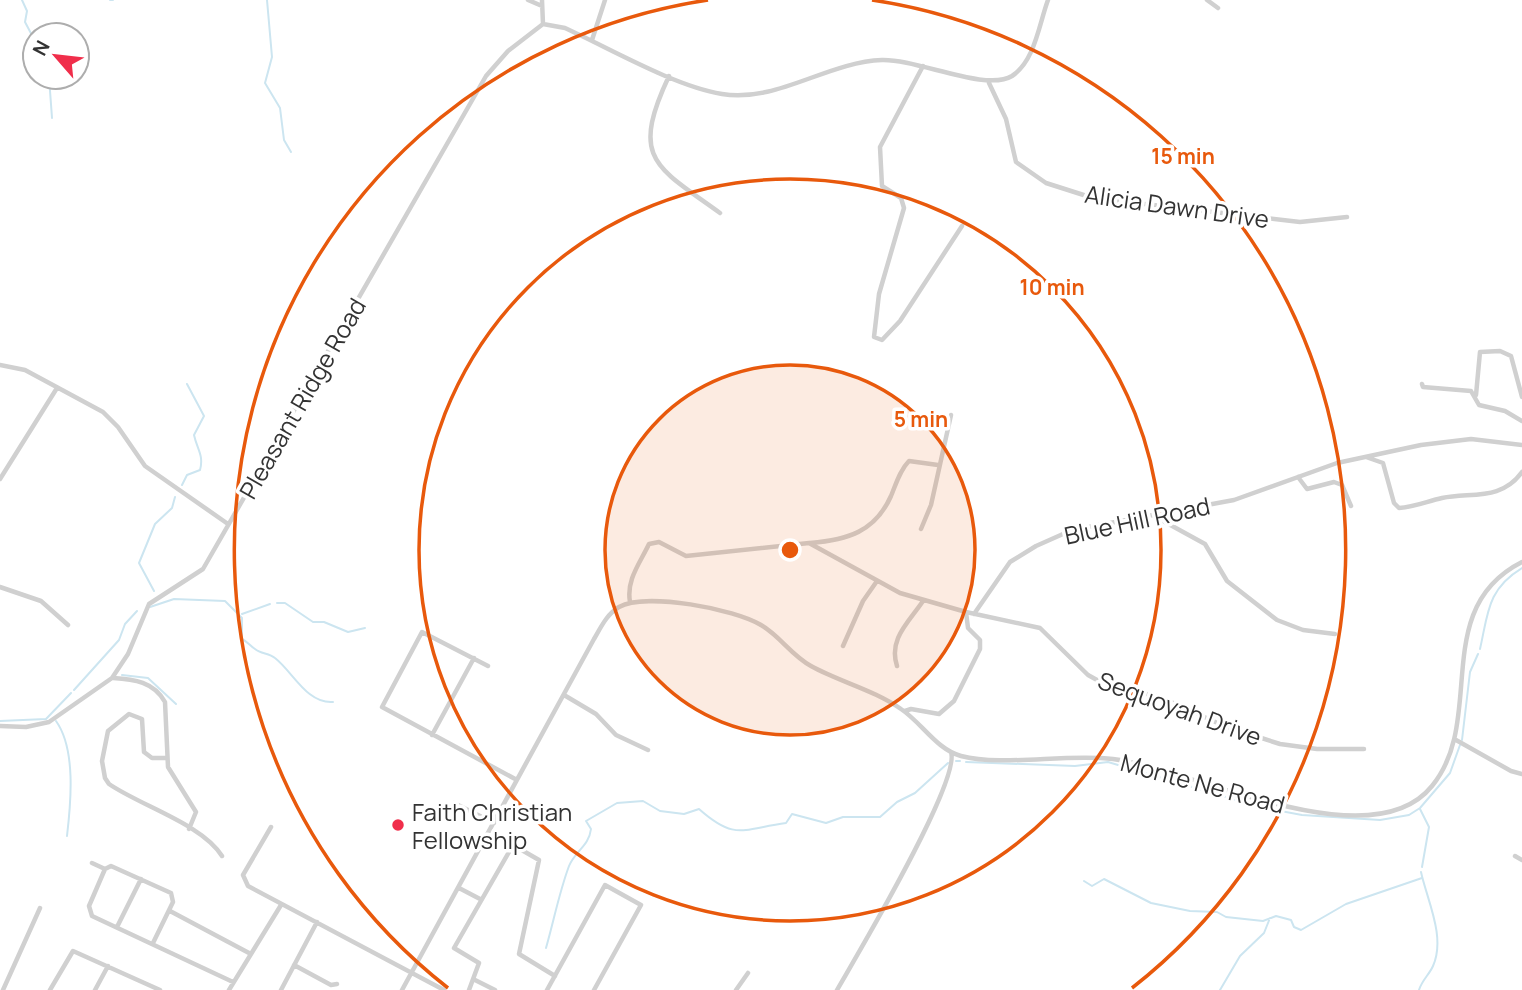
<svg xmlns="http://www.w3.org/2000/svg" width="1522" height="990" viewBox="0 0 1522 990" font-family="Manrope,sans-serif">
<rect width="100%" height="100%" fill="#fff"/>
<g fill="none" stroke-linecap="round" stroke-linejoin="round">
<!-- stream -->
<path stroke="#cce5f0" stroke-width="2" d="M22 0 27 11 25 22 35 41
M110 0H113
M267 0 272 57 265 83 280 108 284 140 291 152
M35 43 32 52 35 57
M49 77 52 118
M182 485 187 475 200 470C204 455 197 449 194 435L204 416 187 384
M154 591 139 563 155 524 172 508 175 497
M277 603H285L313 622H324L348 632 365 628
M150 607 174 599 225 601 242 618V639C248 642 250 646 255 649 261 654 269 653 275 658 293 672 307 704 333 702
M242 614 270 604
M1480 649C1488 614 1487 589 1522 568
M122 675 148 678 176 704
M74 690 119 640 125 624 137 611
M0 721 46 719 71 693
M56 721C76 749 71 802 67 836
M1462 740 1470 672 1478 654
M956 761H960
M966 762 1075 766 1108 762 1260 807 1302 815 1380 820 1409 815 1420 808 1450 773 1460 745
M1420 809 1429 827 1422 867
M1084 881 1092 886 1104 879 1151 903 1190 911 1217 912 1226 917 1263 921 1276 916 1291 920 1294 927 1301 930 1346 904 1422 878
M546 948C554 920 559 893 569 866 575 851 589 846 591 829L586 821 617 803 643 801 660 811 684 814 699 809C735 841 742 829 786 823L792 814 826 823 843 817H880L897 802 915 793 948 763
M1220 990 1240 956 1264 933 1270 918
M1419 990C1422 980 1429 975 1433 966 1446 937 1427 900 1421 872"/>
<!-- minor -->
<path stroke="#d0d0d0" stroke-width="4.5" d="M528 0 542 6
M1207 0 1218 8
M543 24 565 28C611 49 674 86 722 94 777 103 827 62 882 60 917 59 986 92 1012 76 1035 61 1039 24 1048 0
M592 40 605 0
M923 66 880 147 882 186 901 198 904 208 879 294 874 337 882 340 900 321 962 226
M669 76C630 159 655 166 720 213
M989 83 1006 119 1016 162 1046 183 1093 198 1300 222 1347 217
M0 365 25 370 103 412 118 427 145 466 228 524
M1422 384 1423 387 1471 391 1479 405 1505 411 1522 421
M1476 395 1480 352 1500 351 1511 356 1522 397
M1366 457 1383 463 1394 503 1399 508C1414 507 1428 501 1442 498 1472 492 1501 501 1522 472
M1298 477 1307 489 1334 482 1342 485 1351 506
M0 479 57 388
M1154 516 1205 544 1227 581 1277 620 1303 630 1335 634
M921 529 931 505 951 415
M810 543C847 540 875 532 891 496 896 484 900 470 909 461L938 465
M0 587 41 601 68 625
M630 602C626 580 640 563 649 544L659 542 686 556 809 543 900 593 966 612 1040 628 1088 675 1106 685 1160 697 1224 726 1280 744 1317 749H1364
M974 614 1010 562 1036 546 1072 530 1234 500 1337 463 1421 445 1471 439 1522 445
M843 646 863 601 877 581
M488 666 422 632 382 707 517 780
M897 666C888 639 909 622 923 601
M113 678C134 679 154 682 165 702L168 767 196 812 189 829
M564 695 596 714 616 735 648 750
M905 711 911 709 939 714 954 701 980 649V640L968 628 966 612
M0 726 26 727 49 722 112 678 128 654 149 604 203 569 486 76 508 51 543 24 542 0
M432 735 474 658
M1456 740 1511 771 1522 774
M167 758H152L144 752 142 719 129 714 108 731 102 761 105 778 109 784C141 806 202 824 222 856
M454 803 494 823
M271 827 243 875 248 886 444 990
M1515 856 1522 860
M92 863 105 869 111 866 171 893 173 902 153 943
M105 869 89 906 92 916 233 982
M459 888 480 899
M170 911 249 953
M117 927 141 879
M294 965 331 985 337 984
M475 980 495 990
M3 990 40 908
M50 990 73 951 160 990
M95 990 108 966
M229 990 281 905
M281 990 317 922
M402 990 594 639C601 627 607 614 619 607 646 592 735 609 761 625 780 636 791 655 811 666 840 682 874 690 901 709 922 723 936 749 961 756 1002 767 1067 753 1113 759 1193 769 1371 862 1432 786 1487 719 1429 609 1522 562
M469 990 479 963 454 948 513 845 539 860 519 954 555 976
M547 990 605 885 641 905 594 990
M736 990 748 973
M837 990C857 955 961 781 951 752"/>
</g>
<!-- distance rings -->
<circle cx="790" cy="550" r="185" fill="#e8590c" fill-opacity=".12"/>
<g fill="none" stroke="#e8590c" stroke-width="3.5">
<circle cx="790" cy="550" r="185"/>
<circle cx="790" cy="550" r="371"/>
<path d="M448 988A556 556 0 0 1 708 0M872 0A556 556 0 0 1 1132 988"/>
</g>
<!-- markers -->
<circle fill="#f02e4b" stroke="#fff" stroke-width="2.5" cx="398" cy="825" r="7"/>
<g text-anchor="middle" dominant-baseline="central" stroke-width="7" stroke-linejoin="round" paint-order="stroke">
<!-- street labels -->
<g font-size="24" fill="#333" stroke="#fff">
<text transform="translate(1177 206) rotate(8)">Alicia Dawn Drive</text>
<text transform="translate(302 398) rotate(-60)">Pleasant Ridge Road</text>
<text transform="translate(1137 520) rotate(-12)">Blue Hill Road</text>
<text transform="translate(1180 708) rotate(20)">Sequoyah Drive</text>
<text transform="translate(1203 783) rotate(15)">Monte Ne Road</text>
</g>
<!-- poi labels -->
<g font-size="24" fill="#333" stroke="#fff" text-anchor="start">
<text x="412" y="811">Faith Christian<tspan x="412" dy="28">Fellowship</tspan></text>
</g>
</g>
<circle cx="790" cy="550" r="10" fill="#e8590c" stroke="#fff" stroke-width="3.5"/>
<g font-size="21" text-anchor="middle" font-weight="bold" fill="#e8590c" stroke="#fff" stroke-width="7" stroke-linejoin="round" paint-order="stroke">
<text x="1183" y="164">15 min</text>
<text x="1052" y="295">10 min</text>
<text x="921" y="427">5 min</text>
</g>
<!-- north arrow -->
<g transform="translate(56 56) rotate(298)"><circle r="33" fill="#ffffff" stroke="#adadad" stroke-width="2"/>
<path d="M0-5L12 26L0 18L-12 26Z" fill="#f02e4b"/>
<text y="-10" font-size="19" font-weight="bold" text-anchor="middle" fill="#333333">N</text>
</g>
</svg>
